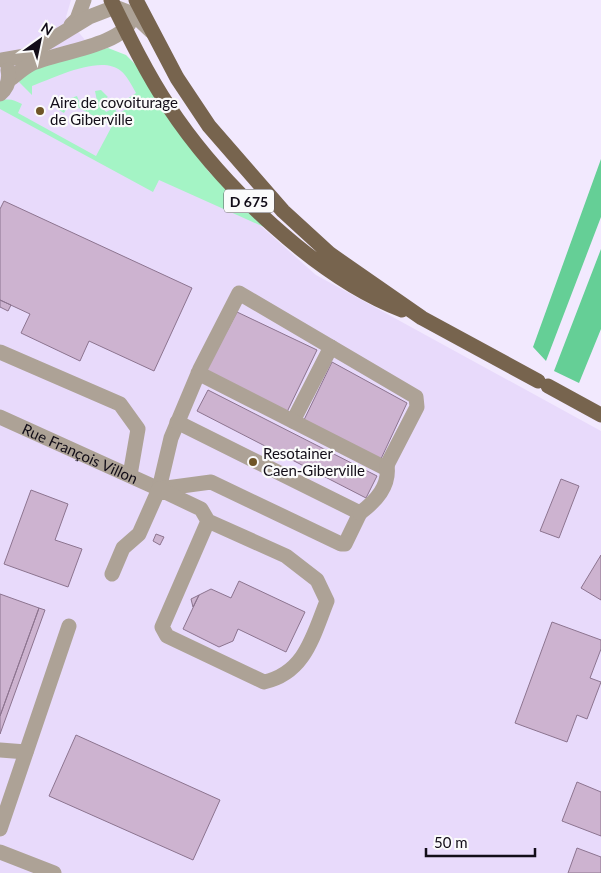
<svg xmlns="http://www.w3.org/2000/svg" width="601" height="873" viewBox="0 0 601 873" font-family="Lato,sans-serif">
<rect width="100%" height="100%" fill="#f2e9fe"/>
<!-- built -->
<path fill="#e8dafb" d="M0 0H71L66 17 95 52 111 53 209 180 316 275 601 431V873H0Z"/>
<!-- green -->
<path fill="#a4f4c5" d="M108 48 126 55 139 68 173 125 209 172 273 231 159 180 153 192 0 109V101C9 98 14 100 22 104L18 113 96 156 112 126 70 103 64 113 57 109V103L77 96 81 106 97 101 95 91 101 90 108 97 100 102 106 112 114 108 118 114 131 106 127 99 136 93C132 86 127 76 121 71 101 54 54 78 32 86V95L19 82 24 74 32 68Z"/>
<!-- forest -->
<path fill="#65cf96" d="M601 159V217L546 361 533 347Z
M601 249V329L579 383 554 371Z"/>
<!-- building -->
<path fill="#cdb3d0" stroke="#8c748f" d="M4 201 192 288 154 371 89 341 80 361 21 333 30 314 0 300V209Z
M0 300 11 305 8 311 0 307Z
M237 312 317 350 287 412 206 370Z
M332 362 407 403 380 461 303 422Z
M208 390 377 476 366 498 197 411Z
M561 479 579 486 559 538 540 531Z
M31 490 68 504 55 540 82 549 68 587 4 564Z
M156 534 164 537 160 545 153 541Z
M601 555V600L581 588Z
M239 581 305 612 286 652 238 629 233 641 219 647 183 629 199 595 211 589 231 598Z
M0 594 39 608 0 716Z
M199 595 193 607 191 599Z
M39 608 45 610 0 734V716Z
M552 622 601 640V649L590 678 601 682 587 719 577 715 567 742 515 723Z
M76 735 220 800 193 860 49 796Z
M577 782 601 792V836L562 821Z
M577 848 601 857V873H568Z"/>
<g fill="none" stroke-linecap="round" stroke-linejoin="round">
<!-- minor -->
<g stroke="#ada296" stroke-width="15">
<path d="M71 25 77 19 84 0"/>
<path d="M2 60 25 56 89 17 115 7 133 14 151 31"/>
<path d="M9 80C16 75 23 68 31 64 54 53 125 45 131 19"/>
<path d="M0 94C7 88 10 80 8 70"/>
<path d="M0 352 120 404 138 429 130 475"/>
<path id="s1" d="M0 417 159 489"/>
<path d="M293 421 331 347"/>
<path d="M159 489 171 438 200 369 239 293 416 397 417 407 387 465 383 467 198 373"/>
<path d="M159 489 211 482 341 544H345L360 513 177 422"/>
<path d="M360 513C376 501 390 486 387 465"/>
<path d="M112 574 123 548 139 534 159 489 201 509 208 521 162 627 167 636 264 682C305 673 313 636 327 601L317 580 286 556 208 521"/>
<path d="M0 750 26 752"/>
<path d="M0 829 69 626"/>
<path d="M0 852 54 873"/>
</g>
<!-- major -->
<path stroke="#77644e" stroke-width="15" d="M111 0C129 37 147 74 169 107 220 184 316 277 402 310
M136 0 177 78 209 126 283 211 330 254 422 318 538 381
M548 386 601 415"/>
</g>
<!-- markers -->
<g fill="#6f5527" stroke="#fbfbfb" stroke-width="2">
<circle cx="40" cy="111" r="5"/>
<circle cx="253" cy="462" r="5"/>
</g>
<g text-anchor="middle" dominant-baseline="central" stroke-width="4.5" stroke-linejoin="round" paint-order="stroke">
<!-- shield labels -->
<rect fill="#fbfbfb" stroke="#58545c" stroke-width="1" x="224" y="189.5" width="50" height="23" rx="4"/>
<g font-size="14" font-weight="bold" fill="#120d18">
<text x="249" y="201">D 675</text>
</g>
<!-- poi labels -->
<g font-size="15" fill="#120d18" stroke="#fbfbfb" text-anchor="start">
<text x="50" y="102">Aire de covoiturage<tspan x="50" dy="17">de Giberville</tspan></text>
<text x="263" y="453">Resotainer<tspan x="263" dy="17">Caen-Giberville</tspan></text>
</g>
<!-- street labels -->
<g font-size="15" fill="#120d18" stroke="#fbfbfb">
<text stroke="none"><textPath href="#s1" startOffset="88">Rue François Villon</textPath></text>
</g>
</g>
<!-- north arrow -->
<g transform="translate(40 40) rotate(33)" stroke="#fbfbfb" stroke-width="4" paint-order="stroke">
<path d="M0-4L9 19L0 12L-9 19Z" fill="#120d18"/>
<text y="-8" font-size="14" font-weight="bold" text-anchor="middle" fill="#120d18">N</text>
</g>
<!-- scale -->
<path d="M426 848v8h109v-8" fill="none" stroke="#120d18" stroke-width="2.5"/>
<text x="434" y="848" font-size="15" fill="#120d18" stroke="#fbfbfb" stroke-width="4" paint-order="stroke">50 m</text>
</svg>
